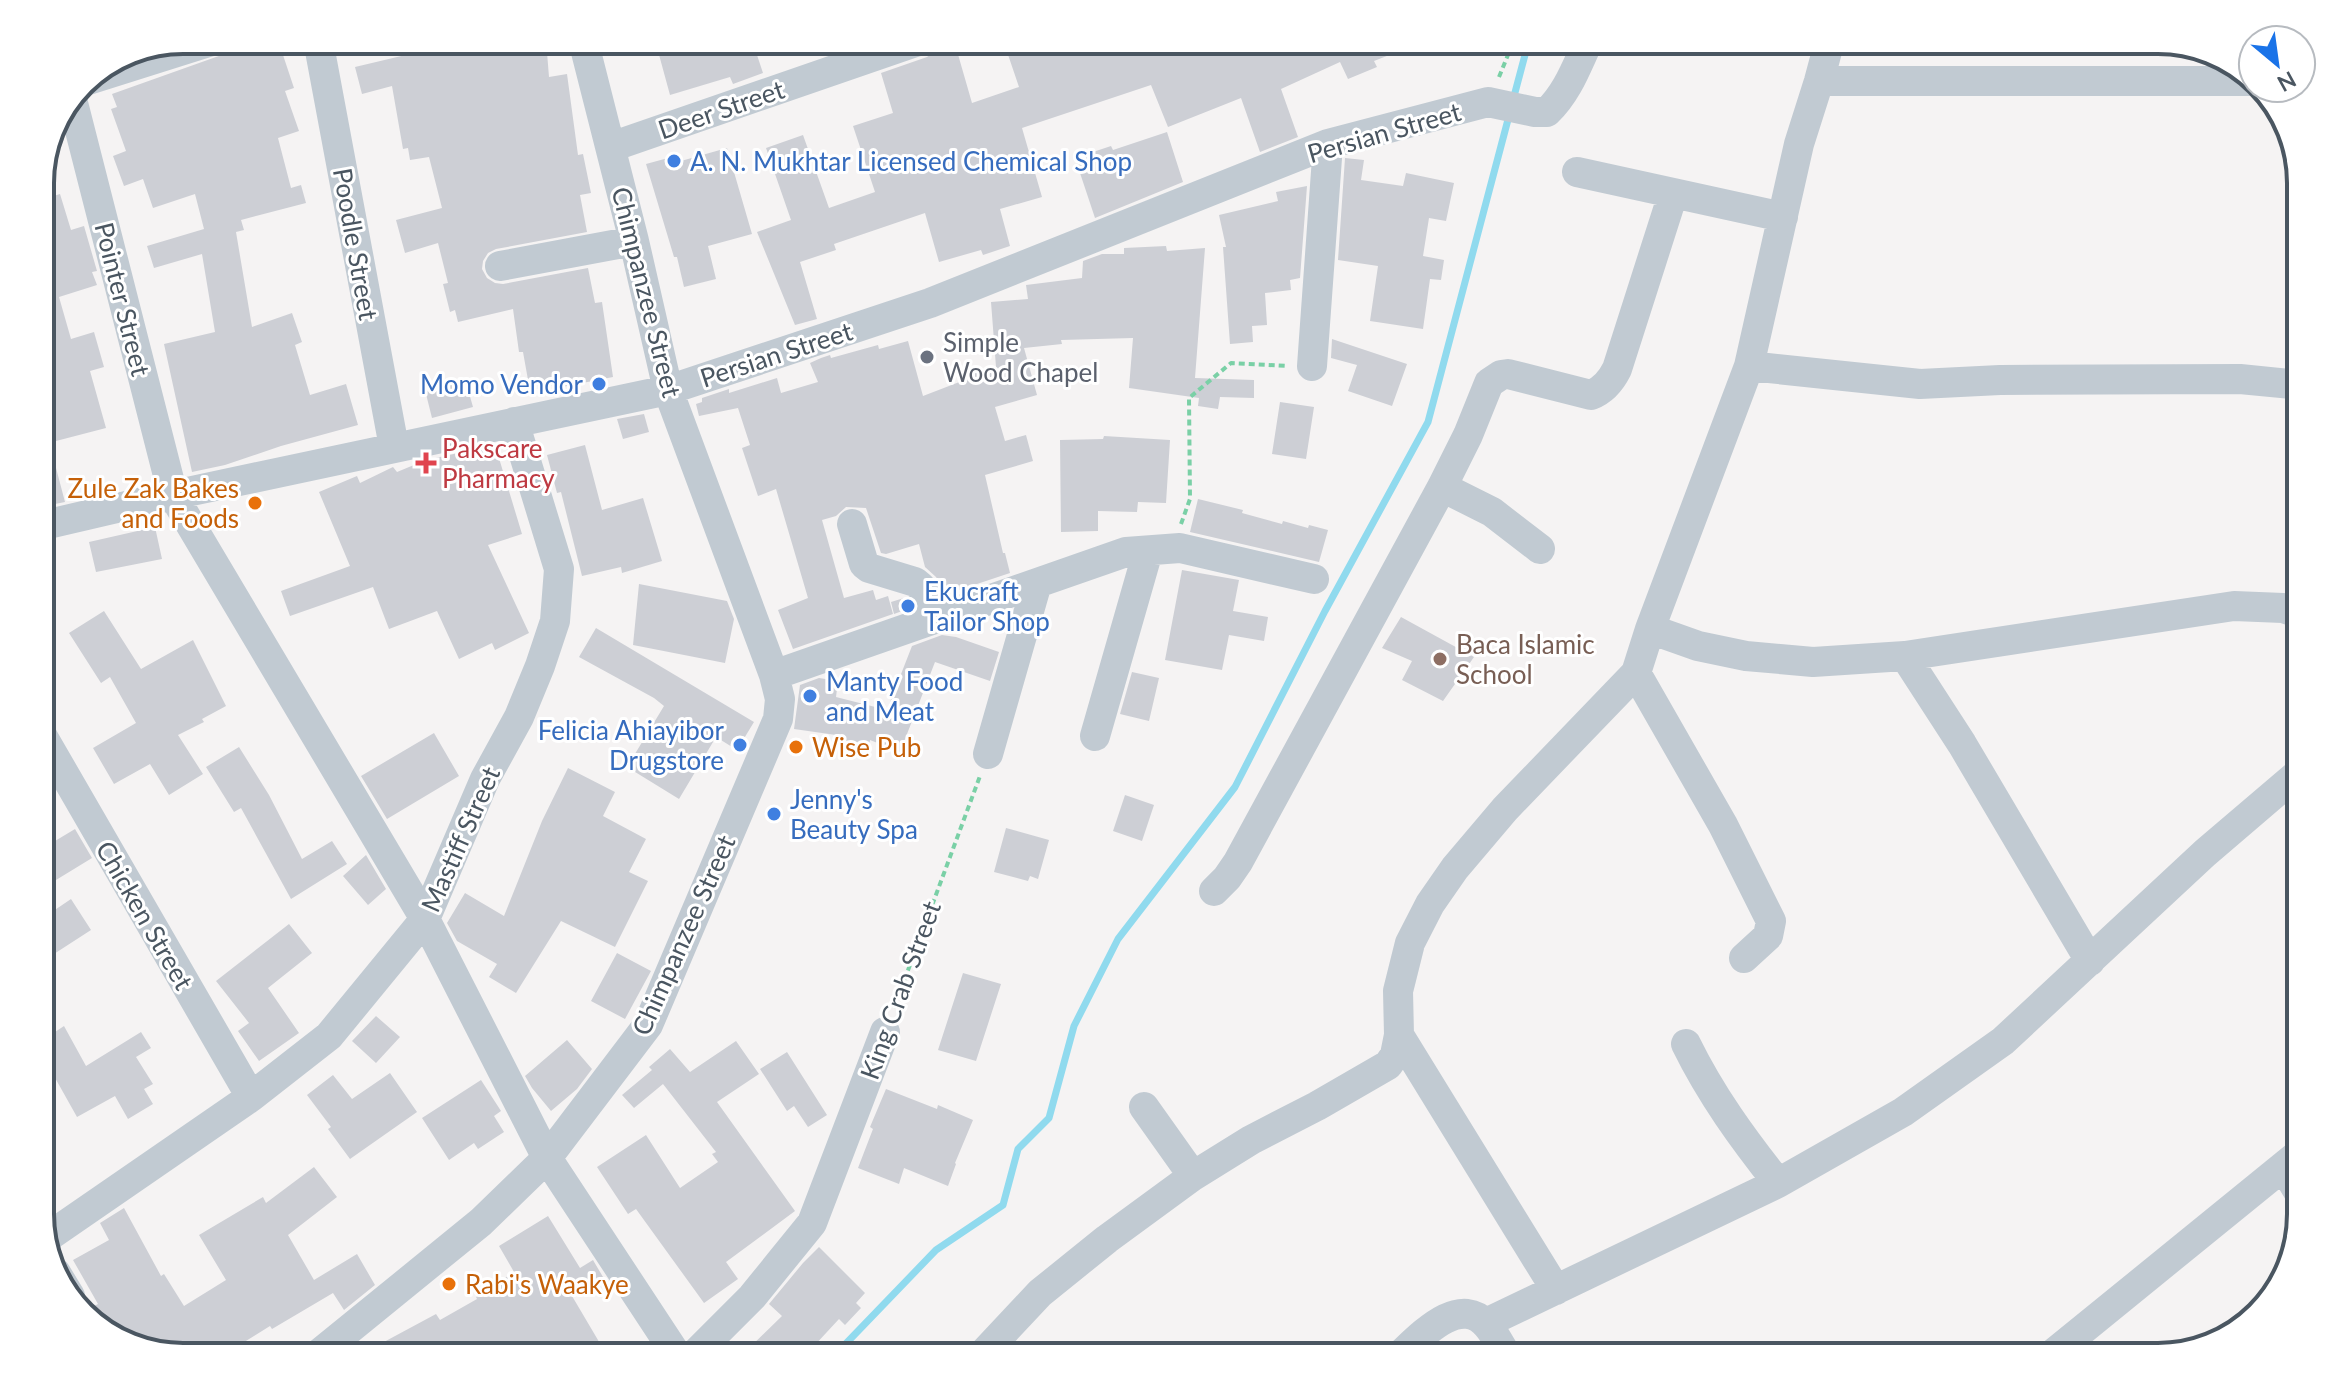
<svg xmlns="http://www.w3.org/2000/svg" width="2341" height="1397" viewBox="0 0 2341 1397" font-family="Lato,sans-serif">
<rect width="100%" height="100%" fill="#f5f3f3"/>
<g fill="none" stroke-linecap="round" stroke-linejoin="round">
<!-- stream -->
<path stroke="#90daee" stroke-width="7" d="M1513 100 1529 40
M833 1357 936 1250 1003 1205 1018 1149 1049 1118 1074 1026 1118 939 1235 787 1325 611 1428 422 1510 112"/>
</g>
<!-- building -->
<path fill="#cdcfd5" d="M264 40H278L294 88 285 91 299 131 278 138 291 188 301 185 306 203 241 220 244 230 236 232 252 327 292 313 302 342 295 345 310 395 346 384 358 425 281 446 225 465 192 472 164 344 215 332 202 254 154 268 147 246 204 229 195 194 153 208 143 179 124 186 113 156 126 151 111 109 117 107 112 94Z
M412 40H546L549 77 567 74 578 155 583 154 591 193 580 195 587 232 496 249 488 253 483 261 482 269 487 278 495 283 503 284 588 268 595 303 602 302 613 377 562 387 560 383 530 391 523 352H519L513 309 458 322 455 310 450 312 443 284 448 283 438 243 405 253 396 220 442 208 429 157 410 160 408 148 403 149 392 86 362 94 355 67 414 53Z
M655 40H752L763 73 733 84 730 77 670 95Z
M1003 40H1425V41L1374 61 1377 67 1348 79 1340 62 1281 89 1298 137 1260 152 1241 98 1168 127 1151 85 1022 128 1042 197 1000 209 1010 246 983 255 981 250 939 262 925 213 834 244 836 250 800 262 817 319 795 325 757 232 791 220 766 148 803 135 829 208 875 192 853 126 893 113 881 73 927 57 936 50 955 44 972 103 1019 87Z
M1167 132 1183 182 1095 218 1075 158 1111 146 1113 150Z
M727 148 752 234 708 246 716 279 684 287 677 257H674L646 164 679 155 681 161Z
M1345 158 1364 160 1361 180 1403 186 1406 173 1454 183 1446 221 1429 218 1423 256 1444 260 1441 280 1430 279 1423 329 1370 321 1378 266 1338 260Z
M1307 186 1300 278 1290 280 1291 290 1265 293 1267 325 1252 326 1253 342 1230 344 1223 247H1226L1219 215 1278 201 1276 192Z
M60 194 71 230 84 226 97 271 92 272 97 285 59 297 71 339 94 332 104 367 90 371 106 428 56 441 43 389 47 387 40 363V200Z
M1166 246 1167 251 1205 248 1195 378 1254 380V398L1220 397 1218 409 1198 406 1199 398 1129 388 1133 338 1061 340 1062 344 1024 348 1037 395 995 407 1005 441 1026 435 1033 461 985 475 1003 553H1005L1010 573 947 594 936 577 925 567 919 544 886 554 881 553 866 508 846 507 836 516 822 520 844 598 873 590 876 600 888 596 893 614 793 649 778 610 808 598 776 489 758 496 742 448 750 445 738 408 699 416 696 404 702 402V398L729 389V393L777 378 781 393 818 382 810 363 821 358 830 355 831 358 878 345 879 349 908 341 923 396 962 381 961 377 996 367 991 302 1028 299 1026 285 1082 278 1083 261 1102 254H1124V248Z
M1332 339 1407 364 1392 406 1348 391 1357 365 1331 358Z
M465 379 473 407 432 418 425 390Z
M1280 402 1314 407 1306 459 1272 454Z
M644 414 649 432 623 439 617 419Z
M46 430 65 502 40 507V431Z
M1104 436 1170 440 1166 503 1138 502 1137 512 1098 511V531L1061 532 1060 440 1103 439Z
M495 445 522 534 488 545 529 633 495 650 492 643 459 659 437 611 389 629 373 587 290 616 281 591 350 566 319 492 357 476 360 483 393 467 397 472 426 460Z
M585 445 602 510 643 498 662 561 622 573 621 567 582 576 561 492 557 493 547 455Z
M1198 499 1243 510 1242 513 1282 524 1283 521 1308 528 1309 525 1328 530 1319 562 1190 532Z
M155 527 162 559 96 572 89 542Z
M1182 570 1239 580 1233 611 1268 617 1264 641 1229 635 1222 670 1165 660Z
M639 584 727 601 734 619 725 663 633 645Z
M904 598 913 607 894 614 891 602Z
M104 611 141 669 193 640 226 706 202 719 204 722 178 735 203 774 169 795 150 764 114 784 93 748 136 723 110 677 101 683 69 633Z
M1401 617 1474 657 1443 701 1402 680 1412 661 1382 648Z
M596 628 754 722 737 750 716 737 679 799 627 767 664 706 654 698 579 657Z
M942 635 956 637 999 652 990 681 935 662 900 752 870 740 869 746 835 738 836 735 794 729 800 685 819 678 838 681 836 697 887 710 912 646Z
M1132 672 1159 678 1149 721 1120 714Z
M434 733 459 776 387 819 361 776Z
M239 747 269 795 302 859 332 841 347 864 291 899 241 808 234 812 206 767Z
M568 768 615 792 603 816 646 839 629 872 648 881 615 947 561 921 516 993 489 977 497 964 457 941 447 923 465 893 504 916 542 821Z
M1125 795 1154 805 1142 841 1113 831Z
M1006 828 1049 840 1038 879 1030 876 1028 881 994 872Z
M75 829 92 858 56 880 40 854V850Z
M366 855 386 889 368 905 343 876Z
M71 899 91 930 40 963V920Z
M289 924 312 953 268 988 299 1033 259 1061 238 1031 249 1023 216 981Z
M617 953 651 971 625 1019 591 1001Z
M963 973 1001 984 976 1061 938 1050Z
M40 1005 55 1032 64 1026 86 1066 141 1032 151 1048 136 1057 153 1084 144 1089 153 1104 128 1119 115 1096 77 1117 54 1076 40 1084Z
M376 1016 400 1037 376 1063 352 1041Z
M567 1040 592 1069 577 1089 551 1111 532 1088 525 1076Z
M736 1041 759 1074 717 1102 795 1211 726 1262 738 1279 704 1303 636 1209 628 1214 597 1167 646 1135 680 1188 718 1162 712 1154 716 1152 663 1084 634 1108 622 1095 652 1070 649 1067 670 1049 690 1072Z
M787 1052 827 1115 808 1127 794 1106 787 1111 760 1069Z
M390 1073 417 1112 350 1159 328 1129 331 1127 307 1095 333 1075 352 1099Z
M481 1080 501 1111 494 1116 504 1132 478 1149 474 1143 449 1160 422 1118Z
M886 1089 937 1109 938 1105 973 1120 955 1163 956 1164 948 1186 904 1168 899 1184 858 1168 873 1129 870 1127Z
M314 1167 337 1197 288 1235 314 1280 357 1254 375 1285 344 1310 333 1293 272 1329 270 1326 220 1357H183L112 1338 92 1307 98 1304 73 1260 109 1240 100 1223 124 1208 161 1276 164 1274 184 1306 226 1280 199 1235 263 1197 266 1203Z
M548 1216 580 1268 593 1260 603 1277 572 1296 608 1357H356L436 1314 440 1320 477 1299 476 1297 514 1272 499 1246Z
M819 1247 865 1293 856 1303 861 1308 845 1325 839 1319 814 1346 811 1344 798 1357H740L782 1316 769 1304 803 1263Z"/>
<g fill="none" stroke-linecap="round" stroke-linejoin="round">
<!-- path -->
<path stroke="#7ad0a6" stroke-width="4" stroke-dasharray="6 4" stroke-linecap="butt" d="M1499 77 1514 40
M1181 524 1190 499 1189 398 1231 363 1288 366
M894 1008 980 776"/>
<!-- minor -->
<path stroke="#c1cad2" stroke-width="30" d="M318 40 394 447
M1819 81H2252
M82 82 215 40
M73 103 173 495 425 919 547 1158 678 1357
M611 147 921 40
M1577 172 1783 217
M500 266 634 241
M1312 366 1328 144
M1749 366 1920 384 2000 380 2240 379 2301 385
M1442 487 1492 512 1540 549
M852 524 864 564 869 568 915 582 921 587 940 617
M40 526 173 495 668 390 930 303 1328 144 1488 102 1535 112H1547C1568 92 1577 65 1589 40
M1650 629 1698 646 1746 656 1813 662 1905 656 2234 606 2283 608 2301 614
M1905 656 1962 744 2090 961
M1636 673 1723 825 1771 921 1768 936 1744 958
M774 675 1126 552 1180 548 1314 579
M40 732 251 1097
M1095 736 1148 551
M988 754 1037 583
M1214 891 1227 878 1238 862 1442 487 1468 435 1489 383 1501 375 1508 374 1591 395C1604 390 1611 381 1617 369L1673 194
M1399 1035 1556 1290
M1686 1044C1711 1095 1743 1139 1778 1183
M1144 1107 1193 1176
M2284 1168 2301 1196
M45 1239 251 1097 329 1036 425 919 485 779 519 717 540 666 555 621 559 569 514 422
M56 1273 70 1296
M1486 1323 1778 1183 1903 1112 2003 1041 2205 853 2301 771
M315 1357 481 1222 547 1158 648 1025 778 719 780 699 774 675 668 390 634 241 583 40
M692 1357 752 1297 812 1223 885 1032
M980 1357 1040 1293 1107 1239 1193 1176 1251 1140 1317 1106 1388 1065 1395 1055 1399 1035 1398 991 1410 943 1430 904 1455 868 1505 809 1636 673 1650 629 1749 366 1799 144 1819 81 1830 40
M1398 1357C1420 1337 1459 1293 1487 1325 1495 1334 1501 1347 1508 1357
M2049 1357 2301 1152"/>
</g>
<!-- markers -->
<g fill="#3f7fe0" stroke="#fff" stroke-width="3">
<circle cx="674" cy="161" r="8"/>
<circle cx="599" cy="384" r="8"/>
<circle cx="908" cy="606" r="8"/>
<circle cx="810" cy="696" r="8"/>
<circle cx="740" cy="745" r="8"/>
<circle cx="774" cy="814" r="8"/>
</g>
<circle fill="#6b7280" stroke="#fff" stroke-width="3" cx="927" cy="357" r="8"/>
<path fill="#e0444e" stroke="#fff" stroke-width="3" d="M422 451h8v8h8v8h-8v8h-8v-8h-8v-8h8z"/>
<g fill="#e8710a" stroke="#fff" stroke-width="3">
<circle cx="255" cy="503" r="8"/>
<circle cx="796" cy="747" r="8"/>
<circle cx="449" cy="1284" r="8"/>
</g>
<circle fill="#8d6e63" stroke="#fff" stroke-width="3" cx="1440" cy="659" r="8"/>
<g text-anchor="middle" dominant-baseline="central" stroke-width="6" stroke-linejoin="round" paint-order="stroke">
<!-- street labels -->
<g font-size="26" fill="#4a5661" stroke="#fff">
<text transform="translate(721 109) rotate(-19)">Deer Street</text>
<text transform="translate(1384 132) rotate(-16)">Persian Street</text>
<text transform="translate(356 244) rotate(80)">Poodle Street</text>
<text transform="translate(647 292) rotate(76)">Chimpanzee Street</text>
<text transform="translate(123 299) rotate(76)">Pointer Street</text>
<text transform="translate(776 354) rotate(-18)">Persian Street</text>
<text transform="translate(460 839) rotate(-66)">Mastiff Street</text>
<text transform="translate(145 915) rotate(60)">Chicken Street</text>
<text transform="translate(683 935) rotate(-66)">Chimpanzee Street</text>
<text transform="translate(900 990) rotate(-70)">King Crab Street</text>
</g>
<!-- shop labels -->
<g font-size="26" fill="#366cbe" stroke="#fff" text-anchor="start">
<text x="690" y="161">A. N. Mukhtar Licensed Chemical Shop</text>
<text x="583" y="384" text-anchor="end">Momo Vendor</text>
<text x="924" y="591">Ekucraft<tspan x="924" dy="30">Tailor Shop</tspan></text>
<text x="826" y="681">Manty Food<tspan x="826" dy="30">and Meat</tspan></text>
<text x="724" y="730" text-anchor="end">Felicia Ahiayibor<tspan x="724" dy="30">Drugstore</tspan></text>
<text x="790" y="799">Jenny's<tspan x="790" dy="30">Beauty Spa</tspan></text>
</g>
<!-- worship labels -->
<g font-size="26" fill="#5b616d" stroke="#fff" text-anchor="start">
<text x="943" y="342">Simple<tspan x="943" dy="30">Wood Chapel</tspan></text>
</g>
<!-- health labels -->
<g font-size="26" fill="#be3a42" stroke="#fff" text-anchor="start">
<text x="442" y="448">Pakscare<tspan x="442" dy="30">Pharmacy</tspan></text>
</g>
<!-- food labels -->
<g font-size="26" fill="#c56008" stroke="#fff" text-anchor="start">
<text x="239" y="488" text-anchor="end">Zule Zak Bakes<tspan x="239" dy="30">and Foods</tspan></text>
<text x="812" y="747">Wise Pub</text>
<text x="465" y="1284">Rabi's Waakye</text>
</g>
<!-- education labels -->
<g font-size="26" fill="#785e54" stroke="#fff" text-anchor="start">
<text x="1456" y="644">Baca Islamic<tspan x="1456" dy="30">School</tspan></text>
</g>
</g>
<!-- crop -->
<path d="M0 0H2341V1397H0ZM183 54H2158A129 129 0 0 1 2287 183V1214A129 129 0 0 1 2158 1343H183A129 129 0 0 1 54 1214V183A129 129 0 0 1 183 54Z" fill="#fff" fill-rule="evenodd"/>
<path fill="none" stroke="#4a5661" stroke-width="4" d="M183 54H2158A129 129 0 0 1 2287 183V1214A129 129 0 0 1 2158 1343H183A129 129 0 0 1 54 1214V183A129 129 0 0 1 183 54Z"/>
<!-- north arrow -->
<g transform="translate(2277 64) rotate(151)"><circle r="38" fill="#ffffff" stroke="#b7bbc0" stroke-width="2"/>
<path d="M0-6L14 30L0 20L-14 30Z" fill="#1a73e8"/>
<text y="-12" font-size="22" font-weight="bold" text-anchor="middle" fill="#4a5661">N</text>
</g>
</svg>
